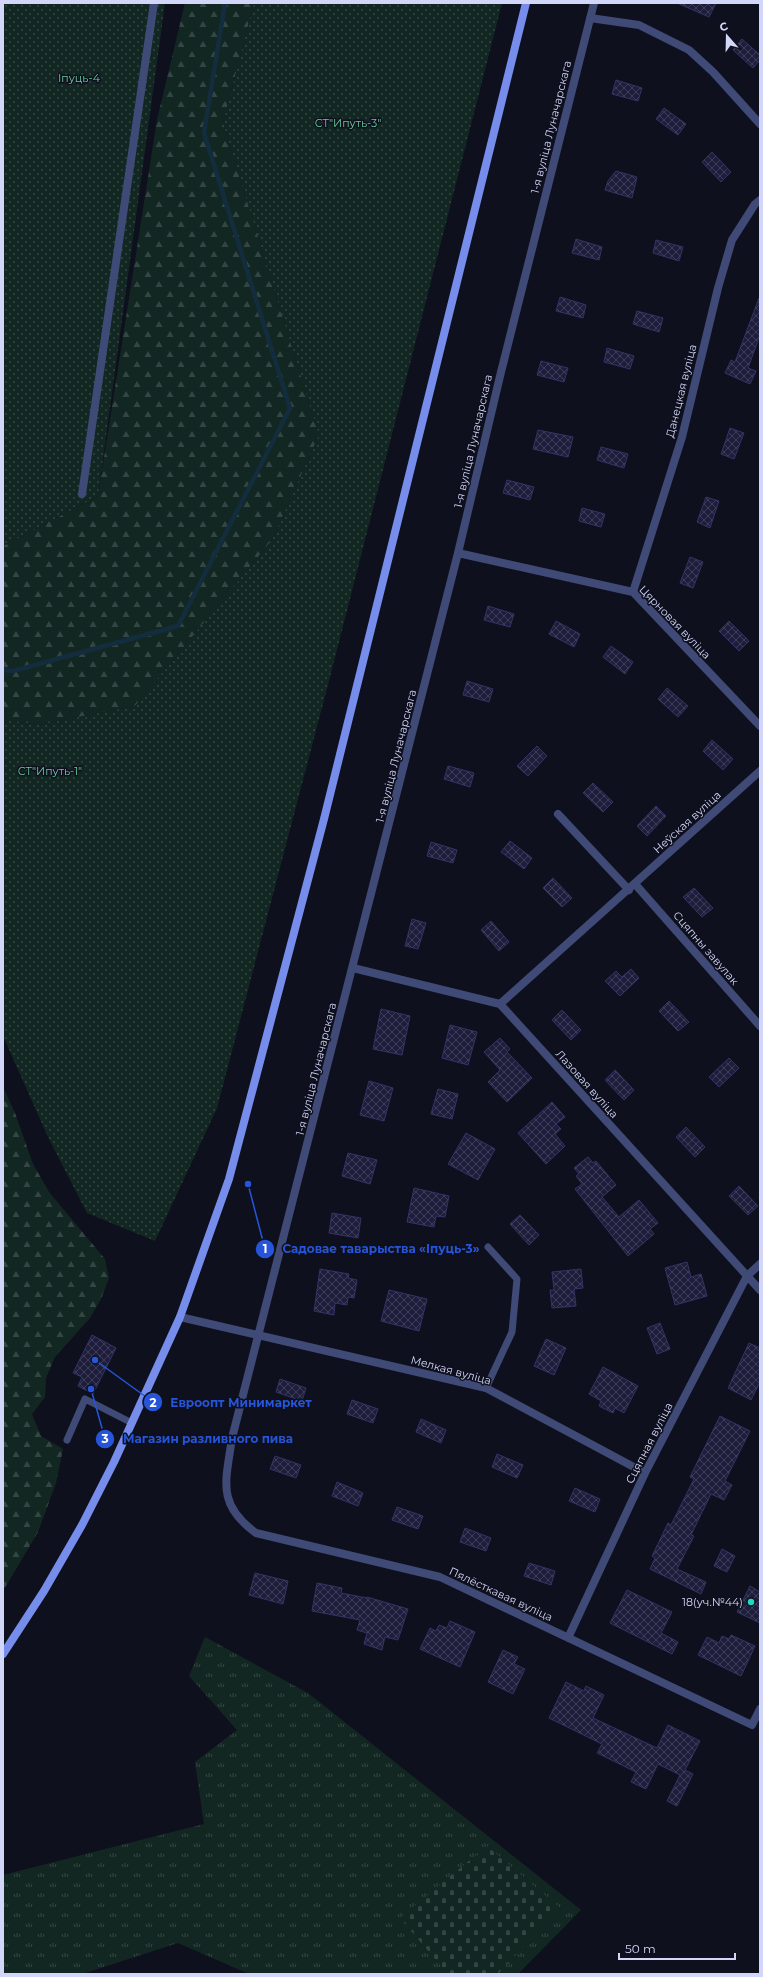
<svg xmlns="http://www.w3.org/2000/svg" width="763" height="1977" viewBox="0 0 763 1977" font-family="Montserrat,sans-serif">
<defs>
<pattern id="grass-tufts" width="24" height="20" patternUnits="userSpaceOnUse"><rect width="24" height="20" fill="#132722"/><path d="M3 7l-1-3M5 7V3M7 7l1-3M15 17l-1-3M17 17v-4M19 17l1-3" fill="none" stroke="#344643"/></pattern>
<pattern id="forest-firs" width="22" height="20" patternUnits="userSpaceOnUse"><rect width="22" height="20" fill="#132722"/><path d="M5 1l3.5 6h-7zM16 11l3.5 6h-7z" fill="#344643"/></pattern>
<pattern id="cemetery-stones" width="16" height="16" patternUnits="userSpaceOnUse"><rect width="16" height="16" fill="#132722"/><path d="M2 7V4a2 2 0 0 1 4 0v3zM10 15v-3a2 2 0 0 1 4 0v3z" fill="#344643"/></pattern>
<pattern id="garden-dots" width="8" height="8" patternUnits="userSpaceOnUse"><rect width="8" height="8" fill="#132722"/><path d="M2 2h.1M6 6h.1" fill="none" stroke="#344643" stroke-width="1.8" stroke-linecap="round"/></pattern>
<pattern id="building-cross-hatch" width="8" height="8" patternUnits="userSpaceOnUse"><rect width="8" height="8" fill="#1e1e3c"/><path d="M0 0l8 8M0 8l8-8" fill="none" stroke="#3e3e59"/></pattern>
</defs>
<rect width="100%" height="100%" fill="#0f101e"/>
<!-- grass -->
<path fill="url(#grass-tufts)" d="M205 1637 308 1693 581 1910 518 1974H249L178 1943 82 1974H3V1875L204 1824 195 1762 237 1730 189 1676Z"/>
<!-- forest -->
<path fill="url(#forest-firs)" d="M185 3H254L223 123 319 435 272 540 135 706 38 725 3 719V546L98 496 157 120Z
M3 1087 15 1113 33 1164 49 1192 105 1259 109 1278 101 1299 90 1318 55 1357 46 1378 45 1397 32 1414 41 1436 63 1449 56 1483 38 1532 3 1591Z"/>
<!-- cemetery -->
<path fill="url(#cemetery-stones)" d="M487 1846 559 1907 498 1974H448L400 1918Z"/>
<!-- garden -->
<path fill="url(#garden-dots)" d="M3 3H165L98 496 3 546Z
M254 3H502L331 673 217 1108 155 1241 87 1213 48 1137 3 1036V719L38 725 135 706 272 540 319 435 223 123Z"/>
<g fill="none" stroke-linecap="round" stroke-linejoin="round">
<!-- stream -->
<path stroke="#132d3e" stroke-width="4.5" d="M3 670 13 671 178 626 290 408 204 133 225 3"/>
</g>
<!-- building -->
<path fill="url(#building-cross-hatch)" stroke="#333465" d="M677 3H716L709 17Z
M742 39 760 55V60L753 68 733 50Z
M616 80 642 88 638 101 612 94Z
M664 108 686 124 678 135 656 119Z
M712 152 731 172 721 182 702 162Z
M616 171 637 177 632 198 605 190 608 181Z
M576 239 602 247 599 260 572 253Z
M656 240 683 247 679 261 653 253Z
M560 297 586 305 583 318 556 311Z
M759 298 760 335 748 368 756 371 750 384 725 373 731 360 735 362Z
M637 311 663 318 659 332 633 324Z
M607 348 634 356 630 369 604 362Z
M541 361 568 368 564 382 537 375Z
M730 428 744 433 734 459 721 454Z
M538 430 573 437 568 457 533 449Z
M601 447 628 454 624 468 597 460Z
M507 480 534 487 530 500 503 493Z
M706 497 719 501 710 528 697 522Z
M582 508 605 514 601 527 579 521Z
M690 557 703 562 693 588 680 583Z
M488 606 514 614 510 627 484 620Z
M556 621 580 634 574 647 549 634Z
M729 621 749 641 739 651 719 631Z
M611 646 633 662 625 674 603 657Z
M467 681 493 689 489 702 463 695Z
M667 688 688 706 678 717 658 699Z
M712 740 733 759 723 770 703 751Z
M537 746 547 756 528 776 517 766Z
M448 766 474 773 470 787 444 779Z
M593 783 613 802 603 812 583 793Z
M656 806 666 816 647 836 637 826Z
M510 841 532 858 524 869 501 852Z
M431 842 457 850 453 863 427 856Z
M553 878 572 898 562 907 543 888Z
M694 888 713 908 702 917 683 897Z
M412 919 426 923 418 949 405 946Z
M491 921 509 942 499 951 481 930Z
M631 969 639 978 620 996 605 981 616 971 622 977Z
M669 1001 689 1022 678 1031 659 1011Z
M381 1009 410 1016 402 1055 373 1049Z
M562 1010 581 1030 571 1040 552 1020Z
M450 1025 477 1032 468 1065 442 1058Z
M500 1038 510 1049 507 1052 532 1078 507 1102 488 1082 500 1070 484 1052Z
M729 1058 739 1068 719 1087 709 1077Z
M615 1070 634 1090 624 1100 605 1080Z
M369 1081 393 1088 384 1121 360 1115Z
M438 1089 458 1094 452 1119 431 1114Z
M552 1102 565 1117 556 1124 561 1129 555 1134 565 1146 546 1164 518 1133Z
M686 1127 705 1147 695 1157 676 1137Z
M466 1133 495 1149 478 1180 448 1164Z
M348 1153 377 1160 370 1184 342 1176Z
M588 1157 593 1163 596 1161 616 1185 602 1197 619 1217 639 1200 658 1223 650 1229 654 1234 628 1256 575 1189 582 1184 576 1176 579 1174 574 1168Z
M739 1186 758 1206 748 1215 729 1196Z
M414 1188 449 1196 445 1217 436 1216 434 1227 407 1222Z
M332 1213 361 1218 358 1238 329 1233Z
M520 1215 539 1235 529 1245 510 1224Z
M687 1262 691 1277 701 1274 707 1296 675 1305 665 1268Z
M320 1269 349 1274 348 1278 357 1280 354 1298 348 1297 347 1305 335 1303 334 1315 314 1311Z
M581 1269 583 1288 574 1289 576 1306 552 1308 550 1290H554L552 1272Z
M389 1290 427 1299 419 1331 381 1321Z
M660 1323 670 1349 657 1354 647 1328Z
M92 1335 116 1348 93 1394 78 1386 82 1377 73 1373Z
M546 1339 566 1348 554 1375 534 1366Z
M749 1343 760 1348V1382L751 1400 728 1388Z
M603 1367 638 1386 624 1413 615 1408 613 1413 599 1406 601 1401 589 1394Z
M280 1379 306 1388 302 1401 276 1392Z
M352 1400 378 1409 373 1423 347 1414Z
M720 1416 750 1431 725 1481 732 1485 724 1500 711 1494 691 1535 694 1536 677 1569 706 1582 701 1594 650 1569 655 1558 652 1556 668 1523 671 1525 694 1479 690 1477Z
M421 1419 446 1430 441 1443 416 1432Z
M497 1454 523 1465 517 1478 492 1467Z
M275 1456 301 1465 296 1478 270 1469Z
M337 1482 363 1493 358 1506 332 1496Z
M575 1488 600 1499 595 1512 569 1501Z
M397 1507 423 1516 418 1529 392 1520Z
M465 1528 491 1538 486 1551 460 1542Z
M722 1549 735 1556 727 1572 714 1566Z
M529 1563 555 1571 551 1585 524 1576Z
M255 1573 288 1581 283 1604 249 1595Z
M317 1583 342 1588 341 1593 367 1598V1597L408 1609 398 1640 385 1637 382 1650 364 1644 367 1633 357 1630 360 1620 312 1611Z
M750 1586 760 1592V1623L737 1612Z
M627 1590 672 1612 661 1633 678 1642 672 1654 610 1623Z
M450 1621 475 1632 460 1667 420 1649 430 1628 436 1631 439 1625 447 1628Z
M731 1635 755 1646 741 1676 698 1655 707 1637 719 1643 722 1636 729 1639Z
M503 1650 518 1657 514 1664 525 1669 513 1694 488 1682Z
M566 1682 584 1691 586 1686 604 1695 593 1718 657 1748 668 1725 700 1741 685 1770 693 1774 677 1806 667 1801 680 1775 658 1764 646 1789 631 1782 636 1772 597 1753 602 1744 549 1718Z"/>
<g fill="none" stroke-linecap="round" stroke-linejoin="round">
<!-- lane -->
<path stroke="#404a77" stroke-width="7" d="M486 1388 512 1332 517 1279 488 1247
M67 1440 85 1399 132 1423"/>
<!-- street -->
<path stroke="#404a77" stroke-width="8" d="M594 3 501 372 458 553 232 1438C226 1481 216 1504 256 1533L440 1577 752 1725 760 1709
M590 18 639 25 689 50 713 72 760 124
M82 494 154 3
M458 553 633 592 760 726
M633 592 682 437 718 288 732 240 755 204 760 200
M558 814 629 890
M635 884 760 1026
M353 968 500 1004 760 1290
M500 1004 760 771
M180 1317 486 1388 645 1473
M568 1638 645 1473 747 1276 760 1264"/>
<!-- secondary -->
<path stroke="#768dec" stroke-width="8" d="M3 1654 44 1591 82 1525 114 1462 180 1317 229 1179 324 819 526 3"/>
</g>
<!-- markers -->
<circle fill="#1ed9c3" stroke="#0f101e" stroke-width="1.5" cx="751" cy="1602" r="4"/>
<g text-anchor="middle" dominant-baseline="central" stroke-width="3" stroke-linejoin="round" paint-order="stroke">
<!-- park labels -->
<g font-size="11" fill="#69cf9e" stroke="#0f101e">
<text x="79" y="78">Іпуць-4</text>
<text x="348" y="123">СТ"Ипуть-3"</text>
<text x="50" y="771">СТ"Ипуть-1"</text>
</g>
<!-- street labels -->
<g font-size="11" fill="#d2d6f9" stroke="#0f101e">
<text transform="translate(551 127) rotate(-76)">1-я вуліца Луначарскага</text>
<text transform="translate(681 391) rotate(-76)">Данецкая вуліца</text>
<text transform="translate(473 441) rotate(-77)">1-я вуліца Луначарскага</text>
<text transform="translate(675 622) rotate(46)">Цярновая вуліца</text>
<text transform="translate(396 756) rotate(-76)">1-я вуліца Луначарскага</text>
<text transform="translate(687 822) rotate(-42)">Неўская вуліца</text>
<text transform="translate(706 948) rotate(49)">Сцяпны завулак</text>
<text transform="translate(316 1069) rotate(-76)">1-я вуліца Луначарскага</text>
<text transform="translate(587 1084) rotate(48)">Лазовая вуліца</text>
<text transform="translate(451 1370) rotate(15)">Мелкая вуліца</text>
<text transform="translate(649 1443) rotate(-63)">Сцяпная вуліца</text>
<text transform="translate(501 1594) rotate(25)">Пялёсткавая вуліца</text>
</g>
<!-- poi labels -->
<g font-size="11" fill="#d2d6f9" stroke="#0f101e" text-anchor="end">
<text x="743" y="1602">18(уч.№44)</text>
</g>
</g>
<!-- callouts -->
<path fill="none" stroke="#2655da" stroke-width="1.5" d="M248 1184L265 1249M95 1360L153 1402M91 1389L105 1439"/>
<g fill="#2655da" stroke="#0f101e" stroke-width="1.5">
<circle cx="248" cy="1184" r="4"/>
<circle cx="95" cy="1360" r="4"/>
<circle cx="91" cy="1389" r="4"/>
<circle cx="265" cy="1249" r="10"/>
<circle cx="153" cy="1402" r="10"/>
<circle cx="105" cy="1439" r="10"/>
</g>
<g font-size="12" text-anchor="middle" font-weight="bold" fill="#fff">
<text x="265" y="1253">1</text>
<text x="153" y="1407">2</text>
<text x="105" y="1443">3</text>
</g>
<g font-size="12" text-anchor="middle" font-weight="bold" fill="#2655da" stroke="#0f101e" stroke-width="3" stroke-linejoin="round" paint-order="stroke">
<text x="381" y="1253">Садовае таварыства «Іпуць-3»</text>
<text x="241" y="1407">Евроопт Минимаркет</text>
<text x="208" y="1443">Магазин разливного пива</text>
</g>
<!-- border -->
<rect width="763" height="1977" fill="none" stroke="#d2d6f9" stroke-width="8"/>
<!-- north arrow -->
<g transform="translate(727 36) rotate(340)" stroke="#0f101e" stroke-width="3" paint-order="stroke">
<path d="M0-3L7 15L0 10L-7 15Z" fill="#d2d6f9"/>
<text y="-6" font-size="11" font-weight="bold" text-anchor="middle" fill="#d2d6f9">С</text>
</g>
<!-- scale -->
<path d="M619 1953v6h116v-6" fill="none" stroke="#d2d6f9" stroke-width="2"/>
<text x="625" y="1953" font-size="12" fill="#d2d6f9" stroke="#0f101e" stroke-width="3" paint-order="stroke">50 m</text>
</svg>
